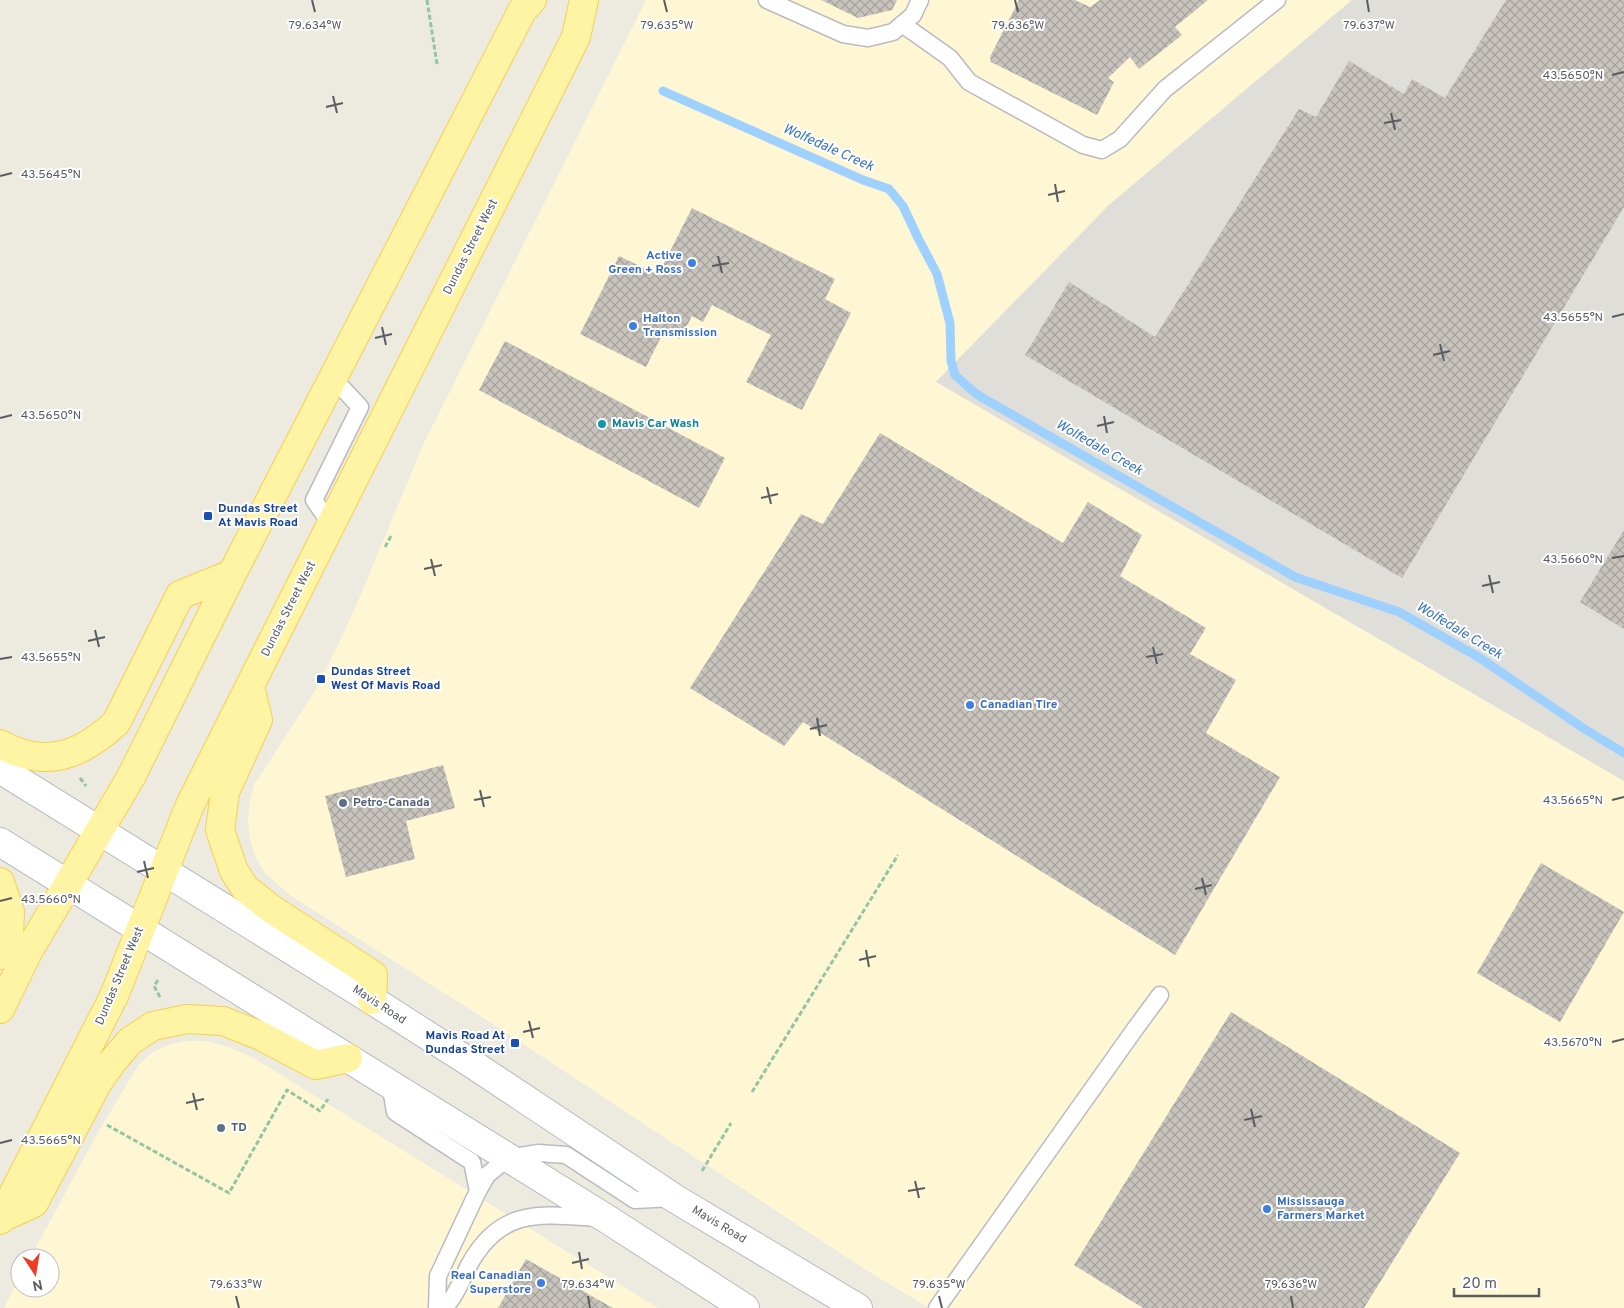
<svg xmlns="http://www.w3.org/2000/svg" width="1624" height="1308" viewBox="0 0 1624 1308" font-family="Overpass,sans-serif">
<defs>
<pattern id="building-cross-hatch" width="8" height="8" patternUnits="userSpaceOnUse" patternTransform="scale(1.25)"><rect width="8" height="8" fill="#c8c4bd"/><path d="M0 0l8 8M0 8l8-8" fill="none" stroke="#a5a29d"/></pattern>
</defs>
<rect width="100%" height="100%" fill="#edebe0"/>
<!-- commercial -->
<path fill="#fff7d3" d="M646 0H1352L1109 205 936 382 1624 781V1308H929L863 1268 482 1017 291 896 265 873 255 856 250 839 248 822 250 800 254 785 315 691 337 647 356 606 424 443Z
M186 1041H205L221 1045 236 1050 257 1060 658 1308H4L20 1277V1288H50V1258H30L100 1129 138 1066 147 1057 157 1050 170 1044Z"/>
<!-- industrial -->
<path fill="#e0ded8" d="M1352 0H1624V781L936 382 1109 205Z"/>
<g fill="none" stroke-linecap="round" stroke-linejoin="round">
<!-- stream -->
<path stroke="#9ed1ff" stroke-width="9" d="M663 91 863 180 889 189 903 206 918 238 937 274 950 323 951 361 955 375 976 394 1295 577 1399 612 1480 658 1583 728 1624 753"/>
</g>
<!-- building -->
<path fill="url(#building-cross-hatch)" d="M821 0H897L892 10 858 18Z
M1019 0H1075L1090 7 1100 0H1208L1175 27 1182 35 1139 69 1130 57 1108 78 1114 82 1097 115 991 62 990 57Z
M1506 0H1624V207L1402 578 1025 355 1069 282 1155 337 1299 109 1316 117 1349 61 1404 94 1412 79 1445 98Z
M692 208 835 279 825 299 851 313 802 410 746 382 771 335 712 305 703 322 692 316 680 339 664 331 646 367 580 334 619 256 658 275Z
M505 341 725 458 699 508 479 390Z
M880 433 1063 543 1088 502 1142 535 1120 576 1206 628 1190 654 1236 680 1206 733 1280 777 1175 955 803 722 784 746 690 688 801 514 823 524Z
M1624 530V629L1580 602Z
M443 765 455 808 406 821 415 859 346 877 325 796Z
M1541 863 1624 912 1560 1022 1477 973Z
M1231 1012 1460 1153 1364 1308H1143L1074 1265Z
M526 1259 613 1308H498Z"/>
<g fill="none" stroke-linecap="round" stroke-linejoin="round">
<!-- service casing -->
<g stroke="#b8bbc0" stroke-width="19">
<path id="service" d="M767 0 843 34 868 38 893 32 913 15 920 0
M902 24 950 58 969 82 1083 145 1102 150 1120 139 1165 89 1277 0
M331 525 314 500 360 407 333 378
M390 1083 395 1112 472 1162 478 1191
M437 1308 438 1276 478 1191 487 1175 508 1158 538 1153 566 1155 635 1200 673 1198
M439 1308C442 1306 446 1304 449 1302 456 1295 464 1275 469 1265 501 1207 540 1214 598 1218
M937 1308 1135 1029 1160 995"/>
</g>
<!-- secondary casing -->
<g stroke="#b6bac0" stroke-width="30">
<path id="secondary" d="M0 769 372 1000 474 1065 674 1198 858 1308
M0 842 607 1219 745 1308"/>
</g>
<!-- primary casing -->
<g stroke="#f7cf4f" stroke-width="30">
<path id="primary" d="M250 686 258 720 225 792 220 830 234 871 245 888 270 908 373 975 372 1000
M0 744C45 769 80 756 116 723L180 595 232 574
M0 882 10 912 9 935 0 955
M0 1009 28 952 131 777 232 574 522 11 532 0
M1 1218 34 1203 98 1082 113 1061 130 1041 153 1026 187 1019 223 1021 261 1036 316 1065 348 1058
M0 1220 114 996 190 805 576 37 584 0"/>
</g>
<!-- path -->
<path stroke="#93c5a3" stroke-width="3" stroke-dasharray="5 2.5" stroke-linecap="butt" d="M427 0 437 64
M385 547 391 536
M80 778 86 786
M158 980 154 986 160 997
M752 1092 898 855
M107 1125 229 1193 287 1090 320 1111 328 1099
M702 1171 731 1123"/>
<!-- service -->
<use href="#service" stroke="#fff" stroke-width="16"/>
<!-- secondary -->
<use href="#secondary" stroke="#fff" stroke-width="28"/>
<!-- primary -->
<use href="#primary" stroke="#fff4a3" stroke-width="28"/>
</g>
<!-- ticks -->
<path fill="none" stroke="#595d62" stroke-width="2" d="M312 0 315 12M664 0 667 12M1015 0 1018 12M1367 0 1369 12M1612 75 1624 72M333 96 337 113M326 107 343 103M1391 113 1395 130M1384 123 1401 120M0 176 12 173M1055 184 1058 202M1048 195 1065 191M718 256 722 273M712 266 729 263M1612 317 1624 314M382 327 386 345M375 338 392 334M1440 344 1444 361M1433 355 1450 351M1104 416 1107 433M0 418 12 415M1097 426 1114 422M767 487 771 504M761 498 778 494M1612 558 1624 556M431 559 435 576M424 569 442 565M1489 575 1493 593M1482 586 1500 582M95 630 99 647M88 641 105 637M1153 647 1157 664M1146 657 1163 654M0 659 12 657M817 718 820 736M810 729 827 725M480 790 484 807M474 800 491 797M1612 800 1624 797M144 861 148 878M137 872 154 868M1202 878 1206 895M1195 889 1212 885M0 901 12 898M866 950 869 967M859 960 876 956M529 1021 533 1038M523 1032 540 1028M1612 1042 1624 1039M193 1093 197 1110M186 1103 204 1099M1251 1109 1255 1127M1244 1120 1262 1116M0 1143 12 1140M915 1181 919 1198M908 1191 925 1188M579 1252 582 1269M572 1263 589 1259M236 1296 239 1308M588 1296 590 1308M939 1296 942 1308M1291 1296 1293 1308"/>
<!-- markers -->
<g fill="#3f7fe0" stroke="#fff" stroke-width="2">
<circle cx="692" cy="263" r="5"/>
<circle cx="633" cy="326" r="5"/>
<circle cx="970" cy="705" r="5"/>
<circle cx="1267" cy="1209" r="5"/>
<circle cx="541" cy="1283" r="5"/>
</g>
<circle fill="#0f9aa8" stroke="#fff" stroke-width="2" cx="602" cy="424" r="5"/>
<g fill="#1a4fb4" stroke="#fff" stroke-width="2">
<rect x="203" y="511" width="10" height="10" rx="2.5"/>
<rect x="316" y="674" width="10" height="10" rx="2.5"/>
<rect x="510" y="1038" width="10" height="10" rx="2.5"/>
</g>
<g fill="#5c6f8a" stroke="#fff" stroke-width="2">
<circle cx="343" cy="803" r="5"/>
<circle cx="221" cy="1128" r="5"/>
</g>
<g text-anchor="middle" dominant-baseline="central" stroke-width="4" stroke-linejoin="round" paint-order="stroke">
<!-- street labels -->
<g font-size="12" fill="#595d62" stroke="#fff">
<text transform="translate(471 247) rotate(-63)">Dundas Street West</text>
<text transform="translate(289 609) rotate(-63)">Dundas Street West</text>
<text transform="translate(120 976) rotate(-67)">Dundas Street West</text>
<text transform="translate(379 1005) rotate(33)">Mavis Road</text>
<text transform="translate(719 1225) rotate(31)">Mavis Road</text>
</g>
<!-- shop labels -->
<g font-size="12" font-weight="bold" fill="#366cbe" stroke="#fff" text-anchor="start">
<text x="682" y="256" text-anchor="end">Active<tspan x="682" dy="14">Green + Ross</tspan></text>
<text x="643" y="319">Halton<tspan x="643" dy="14">Transmission</tspan></text>
<text x="980" y="705">Canadian Tire</text>
<text x="1277" y="1202">Mississauga<tspan x="1277" dy="14">Farmers Market</tspan></text>
<text x="531" y="1276" text-anchor="end">Real Canadian<tspan x="531" dy="14">Superstore</tspan></text>
</g>
<!-- culture labels -->
<g font-size="12" font-weight="bold" fill="#0d838f" stroke="#fff" text-anchor="start">
<text x="612" y="424">Mavis Car Wash</text>
</g>
<!-- transit labels -->
<g font-size="12" font-weight="bold" fill="#164399" stroke="#fff" text-anchor="start">
<text x="218" y="509">Dundas Street<tspan x="218" dy="14">At Mavis Road</tspan></text>
<text x="331" y="672">Dundas Street<tspan x="331" dy="14">West Of Mavis Road</tspan></text>
<text x="505" y="1036" text-anchor="end">Mavis Road At<tspan x="505" dy="14">Dundas Street</tspan></text>
</g>
<!-- service labels -->
<g font-size="12" font-weight="bold" fill="#4e5e75" stroke="#fff" text-anchor="start">
<text x="353" y="803">Petro-Canada</text>
<text x="231" y="1128">TD</text>
</g>
<!-- water labels -->
<g font-size="14" font-style="italic" fill="#3a75be" stroke="#fff">
<text transform="translate(828 148) rotate(24)">Wolfedale Creek</text>
<text transform="translate(1099 448) rotate(30)">Wolfedale Creek</text>
<text transform="translate(1459 631) rotate(31)">Wolfedale Creek</text>
</g>
</g>
<g font-size="12" text-anchor="middle" fill="#595d62" stroke="#fff" stroke-width="4" stroke-linejoin="round" paint-order="stroke">
<text x="315" y="29">79.634°W</text>
<text x="667" y="29">79.635°W</text>
<text x="1018" y="29">79.636°W</text>
<text x="1369" y="29">79.637°W</text>
<text x="1573" y="79">43.5650°N</text>
<text x="51" y="178">43.5645°N</text>
<text x="1573" y="321">43.5655°N</text>
<text x="51" y="419">43.5650°N</text>
<text x="1573" y="563">43.5660°N</text>
<text x="51" y="661">43.5655°N</text>
<text x="1573" y="804">43.5665°N</text>
<text x="51" y="903">43.5660°N</text>
<text x="1573" y="1046">43.5670°N</text>
<text x="51" y="1144">43.5665°N</text>
<text x="236" y="1288">79.633°W</text>
<text x="588" y="1288">79.634°W</text>
<text x="939" y="1288">79.635°W</text>
<text x="1291" y="1288">79.636°W</text>
</g>
<!-- north arrow -->
<g transform="translate(35 1273) rotate(168)"><circle r="24" fill="#ffffff" stroke="#bdbec0"/>
<path d="M0-4L9 19L0 12L-9 19Z" fill="#f03b23"/>
<text y="-8" font-size="14" font-weight="bold" text-anchor="middle" fill="#595d62">N</text>
</g>
<!-- scale -->
<path d="M1454 1288v8h85v-8" fill="none" stroke="#595d62" stroke-width="2.5"/>
<text x="1462" y="1288" font-size="15" fill="#595d62" stroke="#ffffff" stroke-width="4" paint-order="stroke">20 m</text>
</svg>
